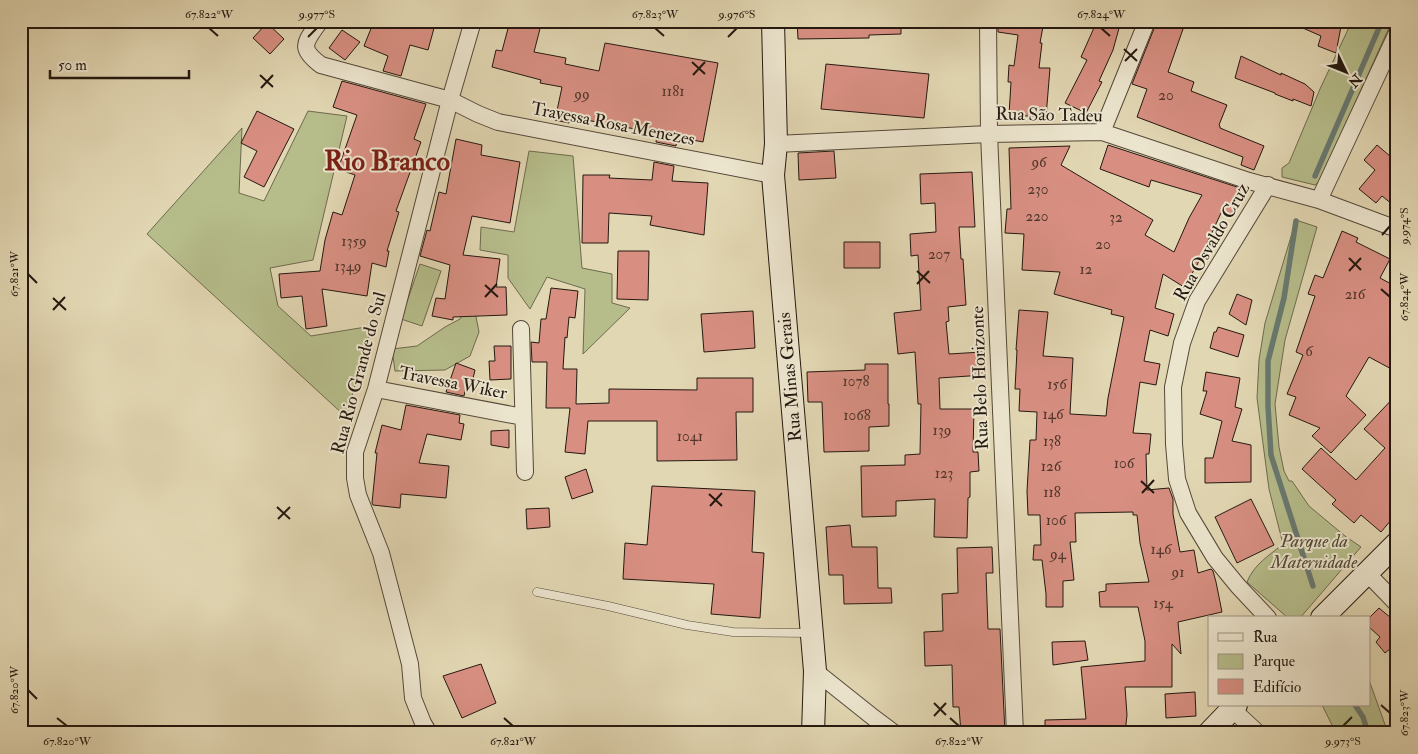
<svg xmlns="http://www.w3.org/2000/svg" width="1418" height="754" viewBox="0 0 1418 754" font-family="'IM FELL Double Pica',serif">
<rect width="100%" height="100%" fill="#e2d7b3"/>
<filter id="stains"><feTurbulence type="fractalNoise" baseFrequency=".004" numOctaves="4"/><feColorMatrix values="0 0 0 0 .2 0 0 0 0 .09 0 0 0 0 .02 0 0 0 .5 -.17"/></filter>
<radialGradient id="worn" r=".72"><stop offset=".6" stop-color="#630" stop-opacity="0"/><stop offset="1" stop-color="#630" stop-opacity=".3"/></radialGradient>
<!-- green -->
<path fill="#b6bd8b" stroke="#6d6a4e" d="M1352 21H1392L1320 181 1315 185 1282 177V168L1289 163 1320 89Z
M308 111 347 116 313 260 270 268 278 306 311 336 372 326 346 417 147 234 242 128 239 193 264 201Z
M529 151 573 156 582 268 612 274V303L630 308 583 354 585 289 547 277 530 309 508 278V255L480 250 481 227 514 232Z
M1296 220 1317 227 1285 340 1275 404 1279 447 1284 471 1289 481H1292L1309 506 1345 536 1361 547 1300 618H1288L1247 582C1254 564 1270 555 1283 544L1269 489 1257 398 1259 360 1265 323Z
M420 264 441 271 422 326 401 319Z
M472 296 479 332 470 356 445 370 395 371 392 349 417 346 445 327 460 319Z
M1369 680 1388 733H1336L1322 705H1369Z"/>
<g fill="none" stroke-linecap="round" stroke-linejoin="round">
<!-- stream -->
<path stroke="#687971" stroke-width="5.5" d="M1315 176 1382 21
M1296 221 1284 298 1268 361V406L1271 455 1313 586
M1355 705 1363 717 1368 733"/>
</g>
<!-- building -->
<path fill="#d88f82" stroke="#241810" d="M374 21H436L428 50 410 45 401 76 383 71 388 56 364 46Z
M510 21H542L534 52 566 58 565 64 599 71 605 43 718 63 703 142 677 137 676 146 656 142 657 133 570 117 569 123 555 120 562 87 540 83 541 80 492 67 496 50 502 51Z
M797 21H901V34L869 35V38L798 39Z
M998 21H1044L1040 43H1042L1039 68H1050L1046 117 1009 115 1011 82H1008L1009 65 1014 66 1018 35 998 32Z
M1097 21H1121L1113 50 1099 81 1102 82 1086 113 1065 103 1087 60 1081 57Z
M1157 21H1167L1183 29 1168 72 1194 82 1191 91 1227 105 1219 125 1220 126V128L1264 146 1254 170 1241 165 1243 157 1137 117 1147 89 1132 84Z
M1287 21H1342L1336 53 1318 46 1321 36Z
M267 23 284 39 270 54 253 38Z
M342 30 360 42 345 60 329 48Z
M1241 56 1281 75V73L1305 84 1314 92 1311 106 1293 99V101L1275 94V93L1235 78Z
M826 64 929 74 924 118 821 109Z
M342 81 426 104 414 139 421 142 396 211 399 212 387 251H389L386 267 372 263 367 296 322 289 327 326 306 329 302 296 281 298 279 274 320 271 325 240 333 212 342 215 355 175 338 169 357 115 333 107Z
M257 111 294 129 264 187 244 177 257 151 241 143Z
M456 139 482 145 481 155 520 162 510 223 472 216 463 255 500 259 496 287H506L507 315 453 317V320L432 316 436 298 445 299 450 265 420 256 427 230 430 231 439 192 446 194Z
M1108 145 1240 188 1232 216 1221 213 1197 265 1184 287 1163 274 1155 308 1174 314 1168 336 1150 330 1144 361 1160 364 1156 385 1140 382 1133 433 1151 434 1149 454H1146L1147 490 1169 488 1173 499V514L1180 552 1194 550 1198 573 1211 569 1213 571 1216 582 1222 612 1178 622 1181 654 1172 644V687H1125L1127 715 1125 733H1045V720L1086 719 1081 667 1145 661V641L1138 607H1100L1099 592 1106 591V584L1149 582 1140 543 1137 515H1133V512L1075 513 1076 542H1070L1074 580 1063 581V607H1046V594L1042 560H1033L1034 545H1041L1040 515H1028L1027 491 1030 440H1036L1037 412 1019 411 1020 389H1015L1017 350H1016L1019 310 1048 312 1043 356 1073 358 1070 414 1106 416 1108 398 1124 317 1111 314 1112 310 1054 294 1060 272 1022 270 1024 234 1005 233 1007 209H1011L1009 148 1070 146 1061 165 1153 220 1145 235 1174 252 1189 218 1202 195 1151 180 1149 187 1100 169Z
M1377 145 1397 162V208L1382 196 1376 203 1359 189 1375 170 1364 160Z
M834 151 836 178 799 180 798 153Z
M654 162 674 166 672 181 708 183 704 235 650 225 652 216 609 213 608 243H582L583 175H610L609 178 652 180Z
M972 172 975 227H959L961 259H963L966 305 948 307 949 321 946 322 949 354 982 352 984 375 939 378 940 409H974L973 452H978L979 471 970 472V497L968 498 967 538 934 537 935 499 896 501V516L862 517 861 466 905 465V455L920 454 921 404H918L915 352 898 354 894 313 921 310 918 255 911 256 910 234 936 232 935 203 921 204 920 174Z
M1342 231 1358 238 1356 242 1390 259 1380 278 1397 287V372L1369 357 1346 396 1366 415 1331 453 1312 436 1320 428 1289 415 1296 397 1287 394 1303 355 1296 352 1315 296 1308 294 1315 275 1323 278Z
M844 242H880V268H844Z
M618 251H649L648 300 617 299Z
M551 288 578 291 575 318 569 317 567 338 565 337 563 369H577L576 404 609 403V389L697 390V378H753V412H736L737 460 657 461V421H588L585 454 565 452 570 408H546L547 362H532L531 342 539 343 541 319H546Z
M1237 294 1252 300 1246 325 1229 314Z
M753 311 755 348 704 352 701 314Z
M1218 327 1244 335 1238 357 1210 348 1214 332H1216Z
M494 346H511V379L490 380 489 361H495Z
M456 363 475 370 471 387H466L464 396 446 392Z
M865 364H888V404H889V426L869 427V451L824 452 822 402H808L807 372 865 370Z
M1206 372 1240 378 1235 407 1242 409 1232 441 1251 445V482L1205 483V458H1213L1222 421 1200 414 1207 391H1203Z
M1397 394V513L1381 532 1361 515 1354 523 1332 504 1336 500 1302 469 1321 448 1356 480 1385 448 1364 429Z
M406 405 460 415 459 423 464 424 461 440 427 434 419 463 449 466 446 498 401 494 400 508 373 505 372 503 377 453H375L382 425 401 430Z
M509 430V448L491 445V431Z
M586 469 593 492 572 499 565 477Z
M652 486 755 491 752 552 764 553 760 618 711 614 714 584 623 579 625 543 647 545Z
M1251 499 1274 545 1237 563 1215 517Z
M549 508 550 527 527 529 526 509Z
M850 525 852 547H877L878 588H891L892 603 844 604 843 575H829L826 527Z
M992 547 993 573H986L988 629H1000L1005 733H961L959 707H953L952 665 925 666 924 632 943 631 942 594 958 593 957 548Z
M1379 608 1397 623V653L1391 648 1385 653 1376 642 1380 637 1369 627V618Z
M1085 641 1088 660 1053 665 1052 642Z
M481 664 496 703 462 718 443 676Z
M1195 692 1196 716 1166 718 1165 694Z"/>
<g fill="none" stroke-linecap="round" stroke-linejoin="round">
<!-- lane casing -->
<g stroke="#544839" stroke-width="9">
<path id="lane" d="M537 592 608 606 687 625 733 632 810 633"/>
</g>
<!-- street casing -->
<g stroke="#544839" stroke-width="18">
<path id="street" d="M320 21C306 42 297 47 321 65L450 100 478 114 498 122 773 175
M988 21 989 134 1015 733
M1102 132 1147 21
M776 144 989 134 1102 132 1249 181 1319 200 1397 229
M1319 200 1397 33
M521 329 525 472
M376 389 523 417
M1367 573 1397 604
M1268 618 1238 586 1215 558 1188 513 1177 479 1174 444 1173 387 1182 343 1197 301 1268 185
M815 671 874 718 894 733
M1232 709 1258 733
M429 733 423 723 413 698 410 664 381 553 358 495 355 478V452L376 389 450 100 473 21"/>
</g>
<!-- secondary casing -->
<g stroke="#241810" stroke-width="24">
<path id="secondary" d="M773 21 776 144 773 175 815 671 813 733
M1322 618 1397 543
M1209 733 1236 705"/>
</g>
<!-- lane -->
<use href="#lane" stroke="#ece5ce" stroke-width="8"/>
<!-- street -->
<use href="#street" stroke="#ece5ce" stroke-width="16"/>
<!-- secondary -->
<use href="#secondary" stroke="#ece5ce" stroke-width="22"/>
</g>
<!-- ticks -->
<path fill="none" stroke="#241810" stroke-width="2" d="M209 28 218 36M655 28 664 36M1101 28 1110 36M308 37 317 28M728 37 737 28M1124 49 1137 61M1125 61 1137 49M692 62 705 74M260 75 273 87M693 75 705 62M261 88 273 75M1382 235 1390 226M1349 258 1361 270M917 271 930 283M1349 271 1361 258M28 274 37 283M917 284 929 271M485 285 498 297M1381 289 1390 297M485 297 497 284M53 298 66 310M53 310 65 297M1141 481 1154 493M1142 493 1154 480M709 494 722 506M710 506 722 493M277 507 290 519M278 519 290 507M28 690 37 699M934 703 946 715M1381 705 1390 713M934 716 946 703M57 718 67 726M504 718 513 726M950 718 959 726M1343 726 1352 717"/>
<g text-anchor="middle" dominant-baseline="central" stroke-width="4" stroke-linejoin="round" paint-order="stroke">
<!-- number labels -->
<g font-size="15" fill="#51362c">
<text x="673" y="91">1181</text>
<text x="582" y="94">99</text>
<text x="1166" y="95">20</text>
<text x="1039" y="162">96</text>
<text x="1038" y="189">230</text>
<text x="1037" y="216">220</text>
<text x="1116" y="217">32</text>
<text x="354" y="241">1359</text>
<text x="1103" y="244">20</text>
<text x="939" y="254">207</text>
<text x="348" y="266">1349</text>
<text x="1086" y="269">12</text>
<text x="1355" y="294">216</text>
<text x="1309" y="351">6</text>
<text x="856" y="381">1078</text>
<text x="1057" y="384">156</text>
<text x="1053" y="414">146</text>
<text x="857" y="415">1068</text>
<text x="942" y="430">139</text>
<text x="690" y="436">1041</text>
<text x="1052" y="441">138</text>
<text x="1124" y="463">106</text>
<text x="1051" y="466">126</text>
<text x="944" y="473">123</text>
<text x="1052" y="492">118</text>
<text x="1056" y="520">106</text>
<text x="1161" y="549">146</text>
<text x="1058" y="554">94</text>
<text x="1178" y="572">91</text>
<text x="1163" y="603">154</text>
</g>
<!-- street labels -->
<g font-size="18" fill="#241810" stroke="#ece5ce">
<text transform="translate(1049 115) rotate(1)">Rua São Tadeu</text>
<text transform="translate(613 124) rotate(11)">Travessa Rosa Menezes</text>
<text transform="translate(1212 242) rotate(-60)">Rua Osvaldo Cruz</text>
<text transform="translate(359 373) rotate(-75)">Rua Rio Grande do Sul</text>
<text transform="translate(790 377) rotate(-95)">Rua Minas Gerais</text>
<text transform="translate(980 378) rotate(-92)">Rua Belo Horizonte</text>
<text transform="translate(453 383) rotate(11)">Travessa Wiker</text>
</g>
<!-- park labels -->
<g font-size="18" font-style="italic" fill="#504a35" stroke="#ece5ce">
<text x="1314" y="541">Parque da<tspan x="1314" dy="21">Maternidade</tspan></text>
</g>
<!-- town labels -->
<g font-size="28" font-weight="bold" fill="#7a1f14" stroke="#ece5ce">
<text x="387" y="161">Rio Branco</text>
</g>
</g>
<!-- margin -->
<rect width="1418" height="754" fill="none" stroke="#e2d7b3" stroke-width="55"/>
<!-- legend -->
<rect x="1208" y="616" width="162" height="90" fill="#ece5ce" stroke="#9c9382"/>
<rect x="1218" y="633" width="25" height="8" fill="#ece5ce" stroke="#9c9382"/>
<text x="1253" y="642" font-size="15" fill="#241810">Rua</text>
<rect x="1218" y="654" width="25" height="15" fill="#b6bd8b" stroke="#9c9382"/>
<text x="1253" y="666" font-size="15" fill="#241810">Parque</text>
<rect x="1218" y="679" width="25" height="15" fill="#d88f82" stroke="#9c9382"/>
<text x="1253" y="692" font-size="15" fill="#241810">Edifício</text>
<!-- north arrow -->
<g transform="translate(1346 72) rotate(133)" stroke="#ece5ce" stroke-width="4" paint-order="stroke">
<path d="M0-4L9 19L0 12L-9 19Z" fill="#241810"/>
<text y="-8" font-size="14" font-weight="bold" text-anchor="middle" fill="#241810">N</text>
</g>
<!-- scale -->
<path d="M50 70v8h139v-8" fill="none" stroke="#241810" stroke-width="2.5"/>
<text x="58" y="70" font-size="15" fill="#241810" stroke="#ece5ce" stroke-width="4" paint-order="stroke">50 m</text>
<rect x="28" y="28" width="1362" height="698" fill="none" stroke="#241810" stroke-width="2"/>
<g font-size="12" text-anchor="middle" fill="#241810">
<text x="209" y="18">67.822°W</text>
<text x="317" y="18">9.977°S</text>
<text x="655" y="18">67.823°W</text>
<text x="737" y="18">9.976°S</text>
<text x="1101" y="18">67.824°W</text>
<text transform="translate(1404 226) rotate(-90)" y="4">9.974°S</text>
<text transform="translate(14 274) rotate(-90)" y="4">67.821°W</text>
<text transform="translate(1404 297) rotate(-90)" y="4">67.824°W</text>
<text transform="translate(14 690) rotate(-90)" y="4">67.820°W</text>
<text transform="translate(1404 713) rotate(-90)" y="4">67.823°W</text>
<text x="67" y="745">67.820°W</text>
<text x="513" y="745">67.821°W</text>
<text x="959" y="745">67.822°W</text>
<text x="1343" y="745">9.973°S</text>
</g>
<rect width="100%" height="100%" filter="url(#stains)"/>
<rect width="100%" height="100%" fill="url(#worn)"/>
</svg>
